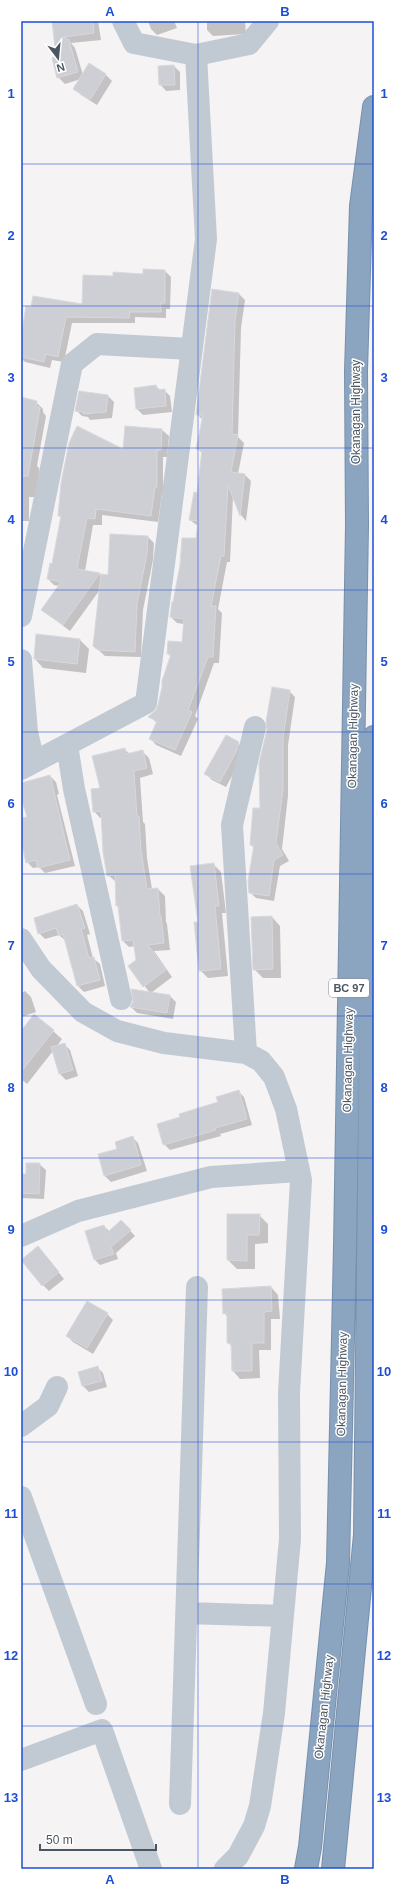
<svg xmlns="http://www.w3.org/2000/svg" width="395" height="1890" viewBox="0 0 395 1890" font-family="Helvetica,sans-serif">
<rect width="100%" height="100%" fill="#f5f3f3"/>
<!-- shadow -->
<path fill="#0003" d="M53 21H98L101 40 71 43 75 48 83 75 90 65 106 75 112 81 97 105 81 95 75 89 81 79 65 84 58 77Z
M148 21H174L177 28 157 35 151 29Z
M207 21H245L246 34 213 36 207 30Z
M174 66 180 72V90L166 91 160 84Z
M165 271 171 277 170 309H166V318L135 317V323H72L64 362 52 360 50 368 25 362 21 358V344L83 306 114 277 144 275Z
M239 294 245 300 241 328 238 437 244 443 238 474 245 475 251 481 246 521 241 515 233 497 230 562H227L218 609 222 613 219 663H214L195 716 198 719 181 756 156 745 150 738 157 723 150 717 157 711 171 657 168 654 183 643 184 624 177 623 171 617 174 603 197 539 198 526 190 520 198 494 203 454 198 449 203 420 197 414Z
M156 386 161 391 164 390 170 396 172 412 143 415 137 409Z
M80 393 108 396 114 402 112 418 90 420 88 417 82 416 76 410Z
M21 398 36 402 43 409V412L46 416 37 466 39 468 38 497H29V521H22L21 542Z
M126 427 162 430 169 436 167 457H163V494H162L158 522 102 515V525H93L85 571 108 576 148 537 154 543 153 560 143 610 141 657 105 656 94 646 99 591 70 631 42 610 59 586 54 585 48 579 53 565 62 518 59 516 124 450Z
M37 635 80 640 89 649 86 673 43 668 35 659Z
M289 691 295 697 288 745V796L282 849 289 861 280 866 274 901 256 898 250 892 254 848 251 845 261 810Z
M238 743 244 749 242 758 226 787 212 780 206 774Z
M124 749 130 754 142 751 149 758 153 774 140 778 143 822 145 824 147 858 152 889H158L165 896 166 922 167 924 170 950 154 951 172 977 151 993 170 996 176 1002 173 1019 137 1013 131 1007 134 1003 150 993 129 966 137 960 135 946 129 947 122 940 120 908 117 905 116 882 108 875 103 817 100 818 94 811 102 789Z
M50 776 56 782 59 794 57 795 75 866 45 873 39 867 33 868 27 862 21 836V819L28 818 21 793V784Z
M213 864 221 872 226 913H222L228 976 208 978 200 970 199 923Z
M77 905 83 911 90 934 87 935 93 958 100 964 105 986 84 992 78 986 66 941 59 935 45 939 39 933Z
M272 917 280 926 281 978H263L254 969Z
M25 991 31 997 36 1012 21 1017V993Z
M53 1031 62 1039 57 1046 64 1044 70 1050 78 1076 66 1080 60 1074 53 1051 27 1084 21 1079V1032Z
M238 1091 244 1097 252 1125 220 1134 221 1136 170 1150 164 1144 181 1118 219 1103Z
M132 1137 138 1143 147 1171 111 1182 105 1176 118 1149Z
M39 1164 46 1170 44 1199 21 1198V1175H27Z
M228 1215H259L268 1224V1243L255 1244V1269H237L228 1260Z
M121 1221 135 1236 116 1253 118 1259 100 1265 95 1260 104 1226 110 1232Z
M43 1253 64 1279 49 1291 43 1285Z
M271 1287 278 1295 280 1319H271V1350H259L260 1378 240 1379 233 1371 232 1346 228 1343V1317L224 1313Z
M107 1314 113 1320 93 1354 73 1342 67 1336Z
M97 1367 103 1373 107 1387 89 1392 83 1386 79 1373Z"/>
<!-- building -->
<path fill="#cdcfd5" stroke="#d7d9de" d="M52 21H93L94 33 64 37 69 40 78 72 57 78 52 58 56 56Z
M89 63 106 74 90 100 73 89Z
M174 65 175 85H159L158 66Z
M143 269 165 270V303H161V312H130L129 318 66 317 58 357 46 354 44 362 21 357V338L26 306 31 307 33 296 82 304 83 275 113 276V272L143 274Z
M212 289 239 293 235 321 232 434 238 435 231 472 245 474 240 516 228 485 224 556H221L211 606H216L213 657H208L188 710 192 712 175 750 149 739 157 721 148 717 156 710 158 705 162 687V681L171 654H167L168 641 182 642 184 619 170 617 172 602H173L180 565 182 538H196L198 521 189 520 194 492 197 493 202 450 196 449 203 415H196Z
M156 385 157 390 165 389 166 406 136 409 134 388Z
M79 391 108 395 106 412 83 414 84 412 75 411Z
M21 397 37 401 36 406 40 408 28 476H21Z
M77 426 123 449 125 426 162 429 161 450H157V487H155L151 516 96 509 95 519 87 518 77 569 100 573 63 625 41 610 61 582 47 579 50 563 52 564 61 516H58L61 483 69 443Z
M110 534 148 536 147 554 137 604 135 652 98 650 93 646 101 574 108 575Z
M36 634 80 639 77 664 34 659Z
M272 687 290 690 283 738V789L276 843 283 855 274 860 269 896 249 893 248 881 254 845H250L253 808H260L259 763 267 730 266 722Z
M226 735 239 742 236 752 220 782 204 774Z
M125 748 126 754 143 750 147 768 134 771 137 816H139L141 850 147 889 158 888 160 916H161L164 943 148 945 166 970 143 987 128 966 136 960 133 940 122 941 118 906H116L115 875 107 876 103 852 101 811 93 812 91 789 100 788 92 756Z
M50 775 70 860 38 868 36 860 26 863 21 840V818L27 817 21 797V783Z
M214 863 219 906H215L221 969 199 971 194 922H198L190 866Z
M77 904 85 928 81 929 89 958 94 957 100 980 77 986 63 934 59 936 56 928 38 934 34 918Z
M272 916 273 969 253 970 251 917Z
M131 989 170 995 167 1013 130 1007 133 1002Z
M34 1014 54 1030 21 1072V1031Z
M65 1043 73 1070 59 1074 51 1047Z
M239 1090 247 1119 215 1128 216 1130 163 1145 157 1124 180 1117 179 1114 218 1102 216 1097Z
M133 1136 141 1165 104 1176 98 1154 117 1149 115 1142Z
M26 1163H40L39 1194 21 1193V1174H26Z
M227 1214H260L259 1235H247V1261L227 1260Z
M121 1220 131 1230 111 1247 114 1254 94 1260 85 1231 104 1225 107 1233Z
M38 1246 59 1272 42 1286 21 1260Z
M271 1286 272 1311 264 1312V1343H252V1371H232L231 1343H227V1313L223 1314 222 1289Z
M87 1301 108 1313 87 1348 66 1336Z
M98 1366 102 1381 82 1386 78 1372Z"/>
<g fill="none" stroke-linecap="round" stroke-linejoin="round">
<!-- highway casing -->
<g stroke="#7690ad" stroke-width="24">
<path id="highway" d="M306 1869 310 1847 338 1563 345 1246 357 525 356 371 361 206 374 107
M333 1869 365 1535 374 737"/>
</g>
<!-- minor -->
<path stroke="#c1cad2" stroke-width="22" d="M123 21 134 43 196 55 249 44 268 21
M21 616 72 364 97 344 191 349
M21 660 27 732 34 762
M67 745 74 789 121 999
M21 769 146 703 206 239 196 55
M21 939 41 969 83 1012 117 1031 164 1043 246 1053 261 1061 274 1077 286 1109 301 1180 289 1393 290 1539 274 1713 260 1806 254 1826 238 1856 225 1869
M246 1053 232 825 255 727
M21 1236 78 1211 211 1177 299 1171
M21 1426 48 1406 57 1387
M21 1497 96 1704
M187 1613 283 1616
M21 1760 102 1730 151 1869
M180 1804 197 1287"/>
<!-- highway -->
<use href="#highway" stroke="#8ba5c1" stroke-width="22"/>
</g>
<!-- grid -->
<path fill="none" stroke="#1d4ed8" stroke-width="1" stroke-opacity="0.55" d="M198 21V1869M21 164H374M21 306H374M21 448H374M21 590H374M21 732H374M21 874H374M21 1016H374M21 1158H374M21 1300H374M21 1442H374M21 1584H374M21 1726H374"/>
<g text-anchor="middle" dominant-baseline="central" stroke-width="3" stroke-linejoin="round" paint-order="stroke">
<!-- shield labels -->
<rect fill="#fff" stroke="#808990" stroke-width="1" x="329" y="979" width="40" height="18" rx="3"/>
<g font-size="11" font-weight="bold" fill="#4a5661">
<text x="349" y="988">BC 97</text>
</g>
<!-- street labels -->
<g font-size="12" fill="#4a5661" stroke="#fff">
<text transform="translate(356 412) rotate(-90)">Okanagan Highway</text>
<text transform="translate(353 736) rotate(-89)">Okanagan Highway</text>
<text transform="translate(348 1060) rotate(-89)">Okanagan Highway</text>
<text transform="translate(342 1384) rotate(-89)">Okanagan Highway</text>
<text transform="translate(324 1707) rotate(-84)">Okanagan Highway</text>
</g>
</g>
<!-- border -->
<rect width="395" height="1890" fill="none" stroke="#ffffff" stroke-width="44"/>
<!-- north arrow -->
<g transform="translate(58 58) rotate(164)" stroke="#ffffff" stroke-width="3" paint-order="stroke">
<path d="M0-3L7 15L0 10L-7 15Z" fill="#4a5661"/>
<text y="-6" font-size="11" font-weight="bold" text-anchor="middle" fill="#4a5661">N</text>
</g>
<!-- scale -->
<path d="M40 1844v6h116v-6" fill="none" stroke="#4a5661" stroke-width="2"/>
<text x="46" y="1844" font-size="12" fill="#4a5661" stroke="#ffffff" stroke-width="3" paint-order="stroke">50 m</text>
<rect x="22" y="22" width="351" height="1846" fill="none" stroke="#1d4ed8" stroke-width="1.5"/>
<g font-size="13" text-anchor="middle" font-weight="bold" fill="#1d4ed8">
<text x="110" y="16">A</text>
<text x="285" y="16">B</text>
<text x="11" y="98">1</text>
<text x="384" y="98">1</text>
<text x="11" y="240">2</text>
<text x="384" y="240">2</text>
<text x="11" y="382">3</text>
<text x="384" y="382">3</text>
<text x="11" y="524">4</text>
<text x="384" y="524">4</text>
<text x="11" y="666">5</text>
<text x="384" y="666">5</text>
<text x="11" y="808">6</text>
<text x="384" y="808">6</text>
<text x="11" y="950">7</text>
<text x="384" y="950">7</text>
<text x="11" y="1092">8</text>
<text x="384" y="1092">8</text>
<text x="11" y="1234">9</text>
<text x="384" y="1234">9</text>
<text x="11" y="1376">10</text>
<text x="384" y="1376">10</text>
<text x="11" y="1518">11</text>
<text x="384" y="1518">11</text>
<text x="11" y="1660">12</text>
<text x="384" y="1660">12</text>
<text x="11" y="1802">13</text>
<text x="384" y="1802">13</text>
<text x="110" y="1884">A</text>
<text x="285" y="1884">B</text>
</g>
</svg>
